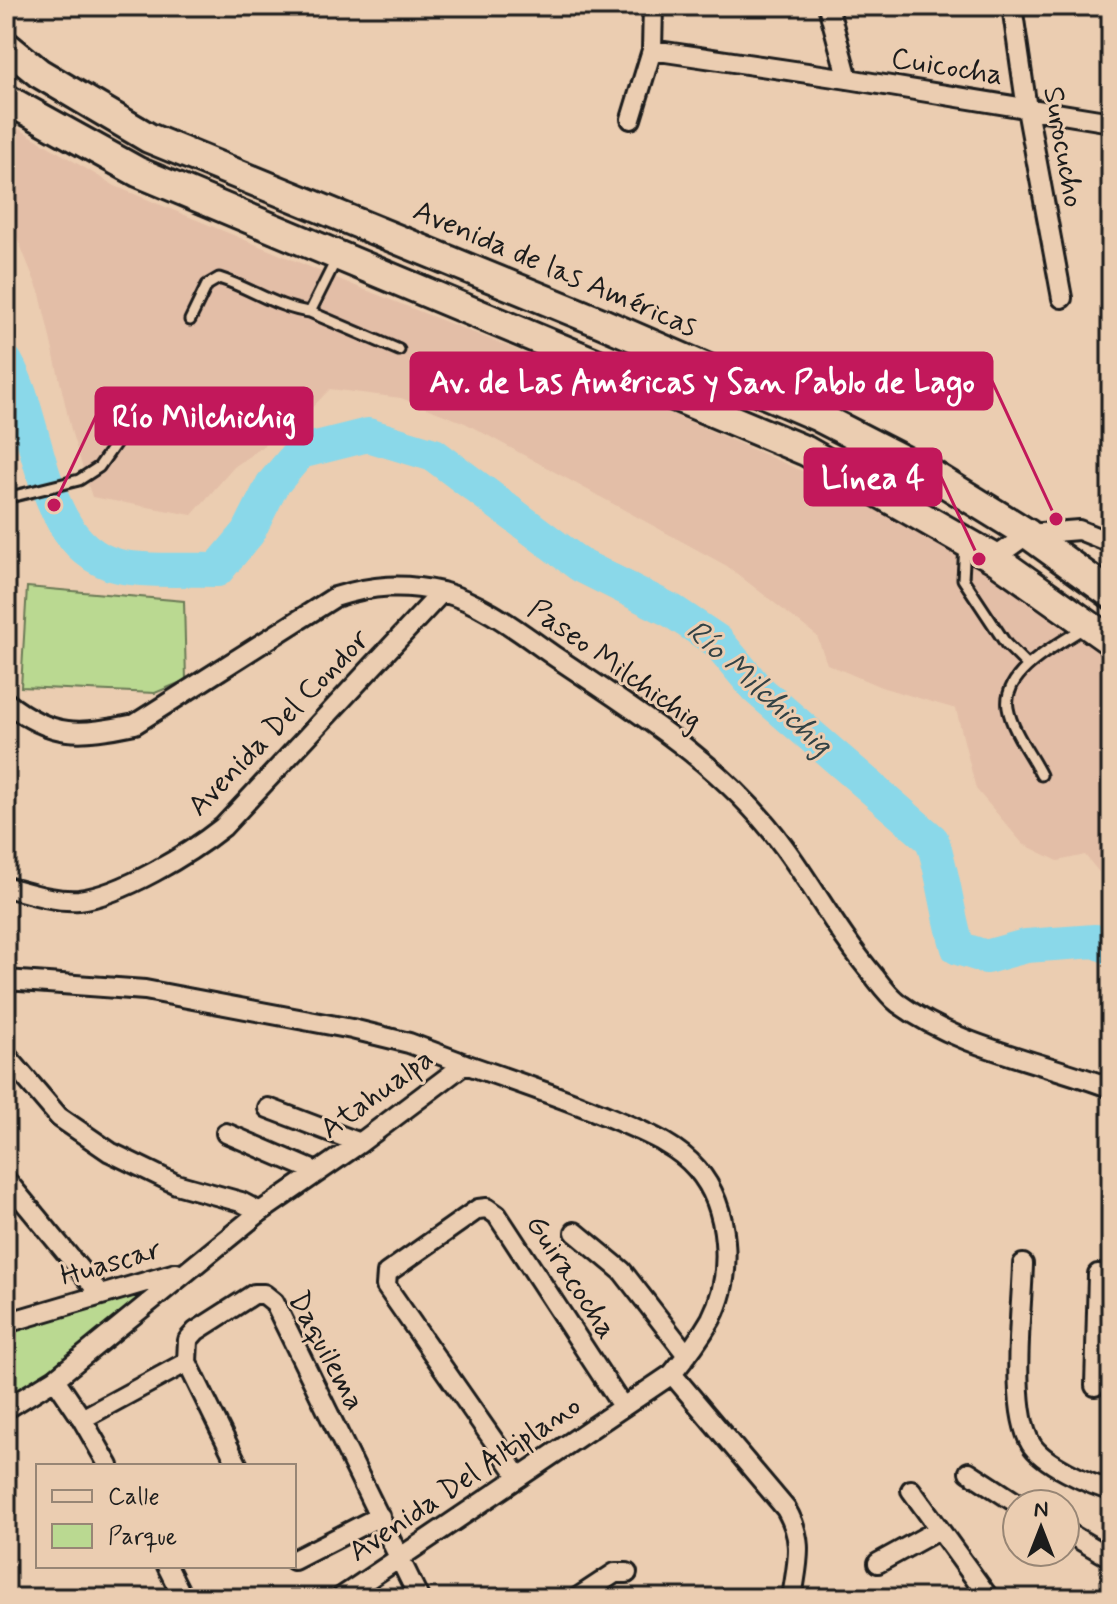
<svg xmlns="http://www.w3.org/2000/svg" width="1117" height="1604" viewBox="0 0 1117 1604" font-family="Mynerve,sans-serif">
<rect width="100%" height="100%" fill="#ebcdb1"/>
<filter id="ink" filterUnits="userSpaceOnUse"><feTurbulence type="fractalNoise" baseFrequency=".0125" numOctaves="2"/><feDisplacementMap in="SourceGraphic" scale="16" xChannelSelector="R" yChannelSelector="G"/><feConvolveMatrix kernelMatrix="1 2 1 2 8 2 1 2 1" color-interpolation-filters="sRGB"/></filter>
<g filter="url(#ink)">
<!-- built -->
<path fill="#e3bea7" d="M6 121 115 186 358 287 611 387 809 474 980 566 1111 661V887L1085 855 1058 861 1023 844 976 789 956 709 881 687 827 664 817 636 727 566 465 423 401 398 330 389 302 418 234 467 192 515 92 497 72 434 40 294 6 210Z"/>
<!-- green -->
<path fill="#bad991" stroke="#6b7a56" stroke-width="2" d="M27 587 184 601 186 680 155 693 21 687Z
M140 1290 146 1294 51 1374 6 1402V1333Z"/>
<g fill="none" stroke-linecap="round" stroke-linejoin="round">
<!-- river -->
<path stroke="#8ad8e9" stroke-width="34" d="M6 362C41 423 38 547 119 566 143 572 191 569 217 570L248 533 272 485 300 452 368 435 434 455 580 565 672 611 717 641 757 689 932 840C944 875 947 912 958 948L986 957 1026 946 1095 941 1111 948"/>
<!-- lane casing -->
<g stroke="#1c1c1c" stroke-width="15">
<path id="lane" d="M310 312 399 350
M190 320 207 285 219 278C251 288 277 308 310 312L337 258
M6 498 79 480 99 467 122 434
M965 545 963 579 1006 644 1027 665
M1041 775C1031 755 1012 731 1008 708 1002 671 1060 644 1085 627"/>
</g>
<!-- street casing -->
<g stroke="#1c1c1c" stroke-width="24">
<path id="street" d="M653 6 652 50 848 79 1111 122
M828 6 848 79
M1012 6 1027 109 1062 298
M631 119 652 50
M994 558 1028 534 1079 530 1111 543
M6 702C53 739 80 735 135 724L335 597C373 585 403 583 442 592 484 603 522 634 557 658 639 713 725 766 784 847 815 889 839 935 874 976 881 985 889 996 898 1003 959 1048 1041 1061 1111 1088
M6 887C29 893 55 902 79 900 122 895 189 854 223 827L442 592
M6 980 145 990 352 1029 409 1043 465 1064
M6 1055 59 1117 110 1152 176 1184 241 1202 260 1212
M268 1108 360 1143
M226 1133 317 1172
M6 1180 101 1295
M575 1232 622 1271 687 1355
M1023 1264C1022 1308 1009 1408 1031 1444 1042 1463 1090 1485 1111 1490
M6 1323 176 1273
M187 1362 238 1466
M672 1374 786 1509C805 1542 797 1562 792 1598
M55 1379 82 1419 109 1466
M1095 1386 1098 1274 1111 1275
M6 1409 55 1379 260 1212 360 1143 465 1064C515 1081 565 1098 614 1119 643 1132 676 1144 697 1169 730 1207 734 1275 711 1319 700 1338 686 1357 672 1374L340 1598
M82 1419 187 1362 188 1340 196 1331 254 1294H264L274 1302 419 1598
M969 1472 1018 1504
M519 1477 386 1286 387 1273 478 1209 487 1208 497 1215 622 1406
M911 1490 989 1598
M1065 1531 1111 1558
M294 1560 380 1516
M878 1563 938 1530
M167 1566 183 1598
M577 1598 615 1573H627"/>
</g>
<!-- primary casing -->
<g stroke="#1c1c1c" stroke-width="34">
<path id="primary" d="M6 46 39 73 149 138 602 323 819 417 934 476 1028 534 1111 594
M6 99 138 172 806 451 994 558 1111 641"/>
</g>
<!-- lane -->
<use href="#lane" stroke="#ebcdb1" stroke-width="9"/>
<!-- street -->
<use href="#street" stroke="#ebcdb1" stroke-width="18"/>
<!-- primary -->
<use href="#primary" stroke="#ebcdb1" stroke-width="28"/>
</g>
</g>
<g text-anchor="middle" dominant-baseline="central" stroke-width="6" stroke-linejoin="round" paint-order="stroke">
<!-- street labels -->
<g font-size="30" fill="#1c1c1c" stroke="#ebcdb1">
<text transform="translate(947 67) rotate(9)">Cuicocha</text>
<text transform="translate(1063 147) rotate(80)">Surocucho</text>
<text transform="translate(555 269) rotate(23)">Avenida de las Américas</text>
<text transform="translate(615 665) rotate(35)">Paseo Milchichig</text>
<text transform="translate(279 723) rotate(-46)">Avenida Del Condor</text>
<text transform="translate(377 1094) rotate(-36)">Atahualpa</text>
<text transform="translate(111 1263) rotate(-16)">Huascar</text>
<text transform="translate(571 1277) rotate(57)">Guiracocha</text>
<text transform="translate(326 1351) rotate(62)">Daquilema</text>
<text transform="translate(465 1479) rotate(-34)">Avenida Del Altiplano</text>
</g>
<!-- water labels -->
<g font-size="32" font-style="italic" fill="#324245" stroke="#ebcdb1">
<text transform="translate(759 688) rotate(42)">Río Milchichig</text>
</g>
</g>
<!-- callouts -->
<path fill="none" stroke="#c2185b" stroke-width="3" d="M1056 519L992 381M54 505L96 416M979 559L941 477"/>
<g fill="#c2185b" stroke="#ebcdb1" stroke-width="3">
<circle cx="1056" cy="519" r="8"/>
<circle cx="54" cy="505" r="8"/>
<circle cx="979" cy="559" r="8"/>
</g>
<g fill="#c2185b" stroke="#c2185b" stroke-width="3">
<rect x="411" y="353" width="581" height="56" rx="8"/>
<rect x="96" y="388" width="216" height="56" rx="8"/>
<rect x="805" y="449" width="136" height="56" rx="8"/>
</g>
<g font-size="32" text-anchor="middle" font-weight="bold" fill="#fff">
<text x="702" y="392">Av. de Las Américas y San Pablo de Lago</text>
<text x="204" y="427">Río Milchichig</text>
<text x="873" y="488">Línea 4</text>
</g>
<!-- margin -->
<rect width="1117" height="1604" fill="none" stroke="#ebcdb1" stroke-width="32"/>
<rect x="16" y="16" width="1085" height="1572" fill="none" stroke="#1c1c1c" stroke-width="3" filter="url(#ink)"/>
<!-- legend -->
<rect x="36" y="1464" width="260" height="104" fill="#ebcdb1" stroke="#988675" stroke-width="2"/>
<rect x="52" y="1490" width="40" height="12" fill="#ebcdb1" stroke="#988675" stroke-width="2"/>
<text x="108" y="1504" font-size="24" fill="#1c1c1c">Calle</text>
<rect x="52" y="1524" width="40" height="24" fill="#bad991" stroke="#988675" stroke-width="2"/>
<text x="108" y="1544" font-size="24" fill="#1c1c1c">Parque</text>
<!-- north arrow -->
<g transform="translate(1041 1528)"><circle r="38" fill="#ebcdb1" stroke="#988675" stroke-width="2"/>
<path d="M0-6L14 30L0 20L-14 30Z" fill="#1c1c1c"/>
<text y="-12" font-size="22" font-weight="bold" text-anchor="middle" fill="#1c1c1c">N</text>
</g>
</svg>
